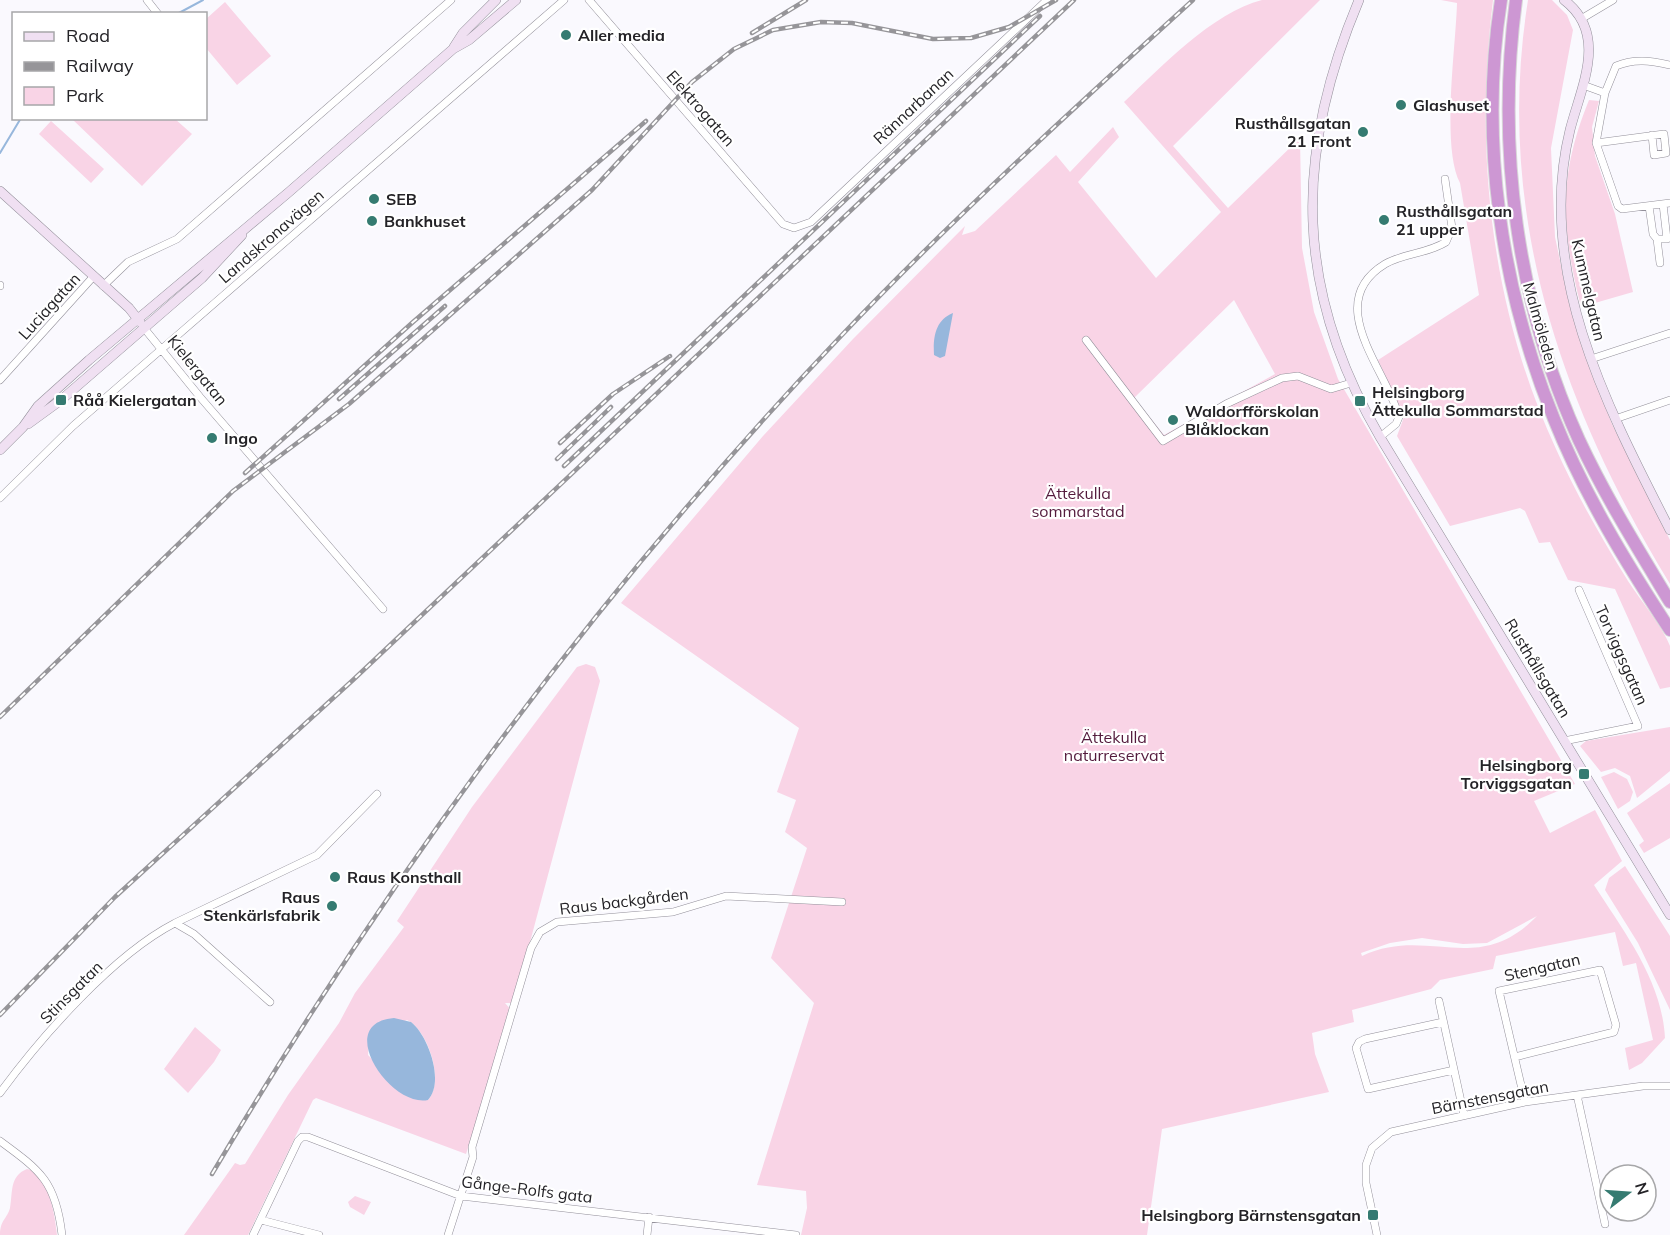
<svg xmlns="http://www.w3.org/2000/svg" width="1670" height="1235" viewBox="0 0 1670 1235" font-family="Mulish,sans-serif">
<rect width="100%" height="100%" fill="#faf9fe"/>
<!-- green -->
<path fill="#f9d4e6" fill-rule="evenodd" d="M1262 0H1320L1173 146 1228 208 1300 138 1302 248 1314 312 1338 379 1575 784 1534 801 1550 833 1595 810 1622 861 1594 885C1624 932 1662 980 1665 1038L1642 1063 1629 1070 1625 1048 1653 1040 1636 963 1623 966 1615 932 1496 956 1493 969 1440 980 1431 989 1352 1010 1354 1022 1312 1033 1315 1054 1329 1092 1162 1129 1147 1235H801L807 1208 806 1191 757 1185 814 1003 771 958 807 848 785 832 796 800 777 792 799 728 621 603 763 436 853 339 965 226 962 235 975 231 1056 155 1070 172 1113 127 1119 137 1078 182 1156 278 1221 212 1124 102C1160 68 1213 12 1262 0ZM1234 300 1275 374 1164 435 1134 398ZM1537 916C1477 978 1428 925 1362 956L1361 953 1390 943 1422 938 1463 944 1487 943Z
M1441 0H1493C1474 152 1491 309 1556 449 1576 494 1602 539 1628 581 1639 598 1664 629 1670 646 1670 657 1670 675 1670 687L1660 689 1615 589 1568 580 1550 542 1539 543 1525 511 1520 508 1450 526 1397 436 1404 417 1378 360 1479 295 1460 183C1441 147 1456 46 1457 3Z
M1528 0H1552L1567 15 1573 30 1551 148 1555 237 1569 303 1591 371 1612 424 1670 540V584C1561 405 1494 212 1528 0Z
M225 2 271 56 237 85 206 48V19Z
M1589 100 1599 101 1592 127 1595 156 1615 214 1633 292 1581 307C1561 228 1558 176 1589 100Z
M72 119H175L192 134 142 186Z
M51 121 104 169 91 183 39 134Z
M586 664 595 667 600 681 515 998 512 1003H505L512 1011 466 1154 316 1098 313 1100 248 1235H184L235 1163 240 1165 245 1164 288 1095 339 1023 355 993 404 927 397 921 472 807 577 667ZM407 1020C428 1030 445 1081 428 1100L408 1096 368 1055 369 1036Z
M1670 727V771L1637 798 1630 776 1615 768 1601 772 1580 746 1586 741Z
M1614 772 1627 779 1633 792 1630 801 1618 809 1601 777Z
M1670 783V838L1644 853 1639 845 1644 841 1627 813Z
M1625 866 1670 936V1010L1638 943 1605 890 1609 878Z
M195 1027 221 1050 214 1062 188 1093 164 1069Z
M27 1169C49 1172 55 1217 57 1235H0C0 1220 7 1219 10 1208 13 1193 9 1176 27 1169Z
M355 1196 371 1202 364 1215 350 1207 348 1202Z"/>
<!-- water -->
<path fill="#97b7dc" d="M953 313 945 356 940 358 934 355C933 338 935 320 953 313Z
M394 1018 411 1022C428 1035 445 1082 428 1100 390 1108 333 1023 394 1018Z"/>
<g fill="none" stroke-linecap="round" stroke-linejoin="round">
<!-- stream -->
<path stroke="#97b7dc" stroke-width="2" d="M177 14 203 0
M0 153 21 118"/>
<!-- street casing -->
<g stroke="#93909a" stroke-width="8">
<path id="street" d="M147 0 158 14
M589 0 783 224 794 228 811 222 1047 0
M1581 19 1613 0
M1583 85 1605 93 1596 143 1618 206 1622 209 1670 203
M1605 93 1616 66C1635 58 1651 61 1670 65
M1596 143C1619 140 1641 137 1664 134L1666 153 1654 155 1652 135
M1649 206 1653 234 1657 239H1667L1663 204
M1657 239 1660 263
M0 286V285
M103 286 128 262 177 239 451 0
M144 328 200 397 383 609
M1086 340 1163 441 1226 404 1282 378 1298 376 1331 389 1351 383
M1591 359 1670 333
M0 380 93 277
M1615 419 1670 400
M1380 437 1396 424 1399 417C1387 370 1321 303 1385 264 1404 253 1427 254 1446 242L1452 228 1445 179
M0 498 73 426 564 0
M1564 741 1638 726 1579 590
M175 923 317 855 377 794
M1439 1001 1464 1115
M1443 1022 1365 1039 1359 1042 1356 1048 1368 1089 1454 1070
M1515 1057 1614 1032 1616 1025 1600 970 1499 991 1525 1102
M0 1093C41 1037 113 955 175 923L194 934 270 1002
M1577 1095 1605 1224
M0 1141C41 1171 56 1182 62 1235
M261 1220 319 1235
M253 1235 298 1141 302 1137H308L461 1196 796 1235
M448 1235 473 1157 472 1147 531 948 540 932 557 922 673 912 726 896 842 902
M647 1235 649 1217
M1377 1235 1366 1183V1165L1372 1148 1391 1132 1525 1102 1643 1086H1670"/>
</g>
<!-- secondary casing -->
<g stroke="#93909a" stroke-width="10">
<path id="secondary" d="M1359 0C1294 154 1294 290 1380 437L1670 915
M1564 0C1609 34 1581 87 1570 130 1535 271 1608 409 1670 530
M454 47 463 33 496 0
M0 191 129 308 140 322
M28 424 61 400 202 278 242 235
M0 450 23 427 38 406 89 360 289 192 453 49 469 40 516 0"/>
</g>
<!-- highway casing -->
<g stroke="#d8d7d8" stroke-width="14">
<path id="highway" d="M1501 0C1479 140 1501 289 1554 419 1584 494 1626 563 1670 630
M1516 0C1496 149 1517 303 1579 440 1605 496 1638 549 1670 602"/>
</g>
<!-- street -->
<use href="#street" stroke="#fff" stroke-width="7"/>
<!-- secondary -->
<use href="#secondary" stroke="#f0e0f2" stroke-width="9"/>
<!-- highway -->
<use href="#highway" stroke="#cd97d3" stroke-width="12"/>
<!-- rail casing -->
<g stroke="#969599" stroke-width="4.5">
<path id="rail" d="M752 33 806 0
M339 399 445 306
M560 443 613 394 670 356
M557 459 611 407
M564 466 1040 16
M245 473 413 322 646 121
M0 717 233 491 349 404 592 190 692 82 734 49 773 30 821 22 852 23 933 39 971 38 1009 27 1056 0
M0 1015 115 897 353 680 1074 0
M212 1174C391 872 599 590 841 336 953 218 1073 109 1193 0"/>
</g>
<!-- rail -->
<use href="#rail" stroke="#fff" stroke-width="2" stroke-dasharray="7" stroke-linecap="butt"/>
</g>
<!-- markers -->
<g fill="#357b71" stroke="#fff" stroke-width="2">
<circle cx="566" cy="35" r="6"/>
<circle cx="1401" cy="105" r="6"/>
<circle cx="1363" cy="132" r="6"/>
<circle cx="374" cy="199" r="6"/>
<circle cx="1384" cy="220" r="6"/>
<circle cx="372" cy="221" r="6"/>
<rect x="55" y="394" width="12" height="12" rx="3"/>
<rect x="1354" y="395" width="12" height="12" rx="3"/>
<circle cx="1173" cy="420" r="6"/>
<circle cx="212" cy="438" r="6"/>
<rect x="1578" y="768" width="12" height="12" rx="3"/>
<circle cx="335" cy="877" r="6"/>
<circle cx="332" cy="906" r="6"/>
<rect x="1367" y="1209" width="12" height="12" rx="3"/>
</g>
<g text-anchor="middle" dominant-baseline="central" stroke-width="4.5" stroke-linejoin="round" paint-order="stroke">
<!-- poi labels -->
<g font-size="16" font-weight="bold" fill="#242327" stroke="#fff" text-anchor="start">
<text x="578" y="35">Aller media</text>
<text x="1413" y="105">Glashuset</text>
<text x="1351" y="123" text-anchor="end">Rusthållsgatan<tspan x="1351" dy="18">21 Front</tspan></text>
<text x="386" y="199">SEB</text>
<text x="1396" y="211">Rusthållsgatan<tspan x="1396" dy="18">21 upper</tspan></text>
<text x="384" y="221">Bankhuset</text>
<text x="1372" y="392">Helsingborg<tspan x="1372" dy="18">Ättekulla Sommarstad</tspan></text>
<text x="73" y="400">Råå Kielergatan</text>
<text x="1185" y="411">Waldorfförskolan<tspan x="1185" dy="18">Blåklockan</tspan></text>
<text x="224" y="438">Ingo</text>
<text x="1572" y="765" text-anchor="end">Helsingborg<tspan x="1572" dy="18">Torviggsgatan</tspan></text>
<text x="347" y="877">Raus Konsthall</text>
<text x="320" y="897" text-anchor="end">Raus<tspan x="320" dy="18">Stenkärlsfabrik</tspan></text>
<text x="1361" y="1215" text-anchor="end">Helsingborg Bärnstensgatan</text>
</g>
<!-- street labels -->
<g font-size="16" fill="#242327" stroke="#fff">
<text transform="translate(913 106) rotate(-43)">Rännarbanan</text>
<text transform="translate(701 108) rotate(49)">Elektrogatan</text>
<text transform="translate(271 236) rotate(-41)">Landskronavägen</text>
<text transform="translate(1589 290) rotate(77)">Kummelgatan</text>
<text transform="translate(49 306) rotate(-48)">Luciagatan</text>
<text transform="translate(1541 326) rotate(74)">Malmöleden</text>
<text transform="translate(198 370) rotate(51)">Kielergatan</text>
<text transform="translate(1622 655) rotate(66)">Torviggsgatan</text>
<text transform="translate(1538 668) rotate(59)">Rusthållsgatan</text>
<text transform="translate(624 901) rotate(-7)">Raus backgården</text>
<text transform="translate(1542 967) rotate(-13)">Stengatan</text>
<text transform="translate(71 992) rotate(-45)">Stinsgatan</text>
<text transform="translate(1490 1097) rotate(-11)">Bärnstensgatan</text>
<text transform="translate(527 1189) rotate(7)">Gånge-Rolfs gata</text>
</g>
<!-- park labels -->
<g font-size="16" fill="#531a3c" stroke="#fff">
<text x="1078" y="493">Ättekulla<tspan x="1078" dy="18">sommarstad</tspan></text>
<text x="1114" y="737">Ättekulla<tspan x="1114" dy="18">naturreservat</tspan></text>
</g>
</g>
<!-- legend -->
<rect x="12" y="12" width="195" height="108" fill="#ffffff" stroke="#a7a7a9" stroke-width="1.5"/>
<rect x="24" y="32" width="30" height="9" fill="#f0e0f2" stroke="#a7a7a9" stroke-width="1.5"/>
<text x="66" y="42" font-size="18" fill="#242327">Road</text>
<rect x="24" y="62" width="30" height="9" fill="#969599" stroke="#a7a7a9" stroke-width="1.5"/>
<text x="66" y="72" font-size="18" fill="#242327">Railway</text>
<rect x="24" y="87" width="30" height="18" fill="#f9d4e6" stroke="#a7a7a9" stroke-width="1.5"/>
<text x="66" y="102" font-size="18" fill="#242327">Park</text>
<!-- north arrow -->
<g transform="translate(1628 1193) rotate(73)"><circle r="28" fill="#ffffff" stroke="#a7a7a9" stroke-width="1.5"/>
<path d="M0-4.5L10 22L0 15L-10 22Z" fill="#357b71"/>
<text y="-9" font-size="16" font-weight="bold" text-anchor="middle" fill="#242327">N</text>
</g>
</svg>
